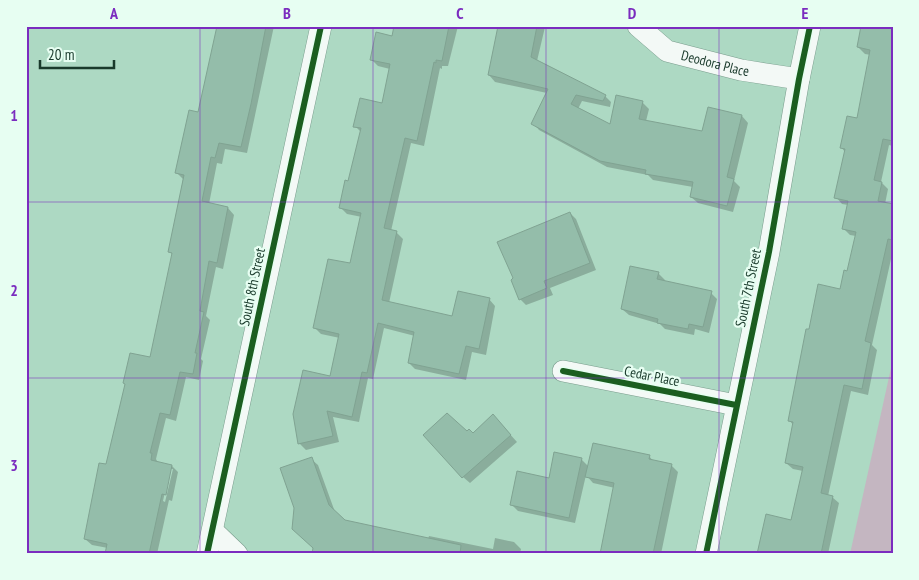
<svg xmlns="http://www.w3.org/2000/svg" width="919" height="580" viewBox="0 0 919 580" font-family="'PT Sans Narrow',sans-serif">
<rect width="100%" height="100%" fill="#add9c3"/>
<!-- green -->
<path fill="#c4b6c1" d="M893 359V554H850Z"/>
<!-- shadow -->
<path fill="#0003" fill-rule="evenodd" d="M218 26H274L247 153 225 149 222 164 217 163 209 204 228 208 234 215 223 269 216 267 206 316 210 320 201 359 203 361 199 380 186 377 176 421 166 418 156 459 158 463 172 466 178 472 172 501 169 500 157 554H107L108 548 92 545 85 539 107 466 151 359 173 255 170 252 183 179 177 173 199 113ZM170 469H173L165 502 163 501Z
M396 26H458L448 66H442V69L440 68 424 146 411 143 391 231 396 232 403 239 389 303 453 317 489 299 495 306 486 355 472 352 466 380 415 369 409 363 415 336 384 328 373 379 368 378 359 422 333 417 339 442 306 450 299 443 331 377 340 338 321 334 314 327 351 265 362 217 347 214 340 207 349 183 361 132 355 126 383 104 390 69 378 66 371 59 393 37Z
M500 26H550L549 28 545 27 537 61 605 96 611 102 610 107 582 101 578 109 611 126 642 102 649 109 646 121 703 133 709 109 742 116 748 123 734 181 740 187 733 212 698 203 691 197 693 187 653 180 648 175 607 167 539 130 533 123 547 93 495 82 489 75Z
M863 26H893V146L889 145 881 182 888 189 885 204 893 206V250L872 345 877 350 868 395 851 391 828 496 832 497 839 503 828 554H759L792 522 803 471 793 469 786 463 794 426 789 420 810 331 841 290 848 273 856 236 850 235 843 228 848 205 842 204 836 197 845 152 841 147 858 119 871 55 865 54 858 47Z
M570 213 576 219 596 270 550 288 553 295 526 305 520 299Z
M658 273 665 280 664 282 711 293 717 299 709 333 695 329 694 335 665 329 660 324 629 315 622 309Z
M499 422 517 442 470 483 463 477 467 432 473 435Z
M649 456 654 462 671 465 678 472 661 554H601L615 488 593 483 586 475 575 523 518 511 511 504 581 459 589 467Z
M311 459 318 465 335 512 344 521 428 539 429 536 493 549 495 538 514 542 521 549 520 554H317Z"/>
<!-- building -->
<path fill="#94bdaa" stroke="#80a392" d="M217 26H266L251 104 241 147 219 143 215 158 211 157 202 201 228 207 217 263 209 261 200 311 204 312 195 353H197L193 374 180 372 170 415 160 413 150 453H152L151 460 172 465 166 495 162 494 149 554H105L107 544 84 539 99 463 106 464 125 384 123 383 130 353 150 357 172 253 168 252 184 175 175 173 189 110 198 112Z
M394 26H449L442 61 436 60V63L434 62 417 141 405 138 384 228 397 231 382 300 452 316 458 291 490 298 479 349 466 346 459 374 408 363 414 332 378 323 367 373 362 372 352 417 327 411 333 436 298 444 293 414 303 370 330 376 339 334 313 328 328 259 350 263 361 213 339 208 345 180 348 181 361 128 353 127 360 98 382 103 390 64 370 60 376 32 392 36Z
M498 26H537L531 57 606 95 603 101 576 95 571 104 610 124 616 95 643 101 639 119 702 131 708 107 742 115 727 177 734 179 727 206 690 197 693 182 645 174 646 170 600 161 531 124 548 89 488 75Z
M861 26H883L893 28V141L883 139 874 180 882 182 878 201 893 204V240L888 239 865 341 871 343 862 389 844 385 821 493 833 496 821 554H757L766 514 791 520 803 467 785 463 793 422 788 421 806 329H809L818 284 840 289 844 270 847 271 856 232 842 229 848 201 834 198 845 149 840 148 847 116 857 118 870 50 857 47Z
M570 212 590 263 544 281 547 288 519 300 511 280 513 278 497 242Z
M630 266 659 272 657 279 712 291 703 327 689 324 688 329 657 323 658 319 621 309Z
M447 413 467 431 469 429 473 433 493 414 511 435 462 478 423 435Z
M593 443 650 455 649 459 672 464 653 554H600L614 483 585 477Z
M554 452 582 458 569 518 510 505 517 471 549 478Z
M312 457 329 505 345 520 461 545 460 554H312L313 548 292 529 294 508 280 468Z"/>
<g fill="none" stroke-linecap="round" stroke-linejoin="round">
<!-- minor casing -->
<g stroke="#7a9d8d" stroke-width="22">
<g id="minor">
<path id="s1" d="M638 26 667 51 741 70 799 79"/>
<path d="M563 371 736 405"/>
<path d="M213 531 237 554"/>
<path d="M207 554 321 26"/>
<path d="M706 554 769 252 799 79 810 26"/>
</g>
</g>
<!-- minor -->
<use href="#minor" stroke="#f3f9f6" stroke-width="21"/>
<!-- cycleway casing -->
<g stroke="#e7fef2" stroke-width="9">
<path id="cycleway" d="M563 371 736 405
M207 554 321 26
M706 554 769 252 799 79 810 26"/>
</g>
<!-- cycleway -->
<use href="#cycleway" stroke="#1b5e20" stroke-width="6"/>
</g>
<!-- grid -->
<path fill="none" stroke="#7b2cbf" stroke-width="1" stroke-opacity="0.55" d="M200 26V554M373 26V554M546 26V554M719 26V554M26 202H893M26 378H893"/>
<g text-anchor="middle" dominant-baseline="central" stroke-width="4.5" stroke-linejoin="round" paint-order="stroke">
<!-- street labels -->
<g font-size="14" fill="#193a2b" stroke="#e7fef2">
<text stroke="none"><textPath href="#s1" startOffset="88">Deodora Place</textPath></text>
<text transform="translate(252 287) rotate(-78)">South 8th Street</text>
<text transform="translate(748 288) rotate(-78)">South 7th Street</text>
<text transform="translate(652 376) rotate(11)">Cedar Place</text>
</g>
</g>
<!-- border -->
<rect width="919" height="580" fill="none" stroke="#e7fef2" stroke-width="55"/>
<!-- scale -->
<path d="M40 60v8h74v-8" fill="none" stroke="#193a2b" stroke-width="2.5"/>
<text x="48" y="60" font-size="15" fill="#193a2b" stroke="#e7fef2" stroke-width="4" paint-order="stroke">20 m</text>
<rect x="28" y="28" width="864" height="524" fill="none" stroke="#7b2cbf" stroke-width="2"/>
<g font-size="16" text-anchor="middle" font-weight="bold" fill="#7b2cbf">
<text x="114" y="19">A</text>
<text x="287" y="19">B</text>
<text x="460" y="19">C</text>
<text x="632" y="19">D</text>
<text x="805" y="19">E</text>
<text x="14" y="121">1</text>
<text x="14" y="296">2</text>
<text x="14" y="471">3</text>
</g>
</svg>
